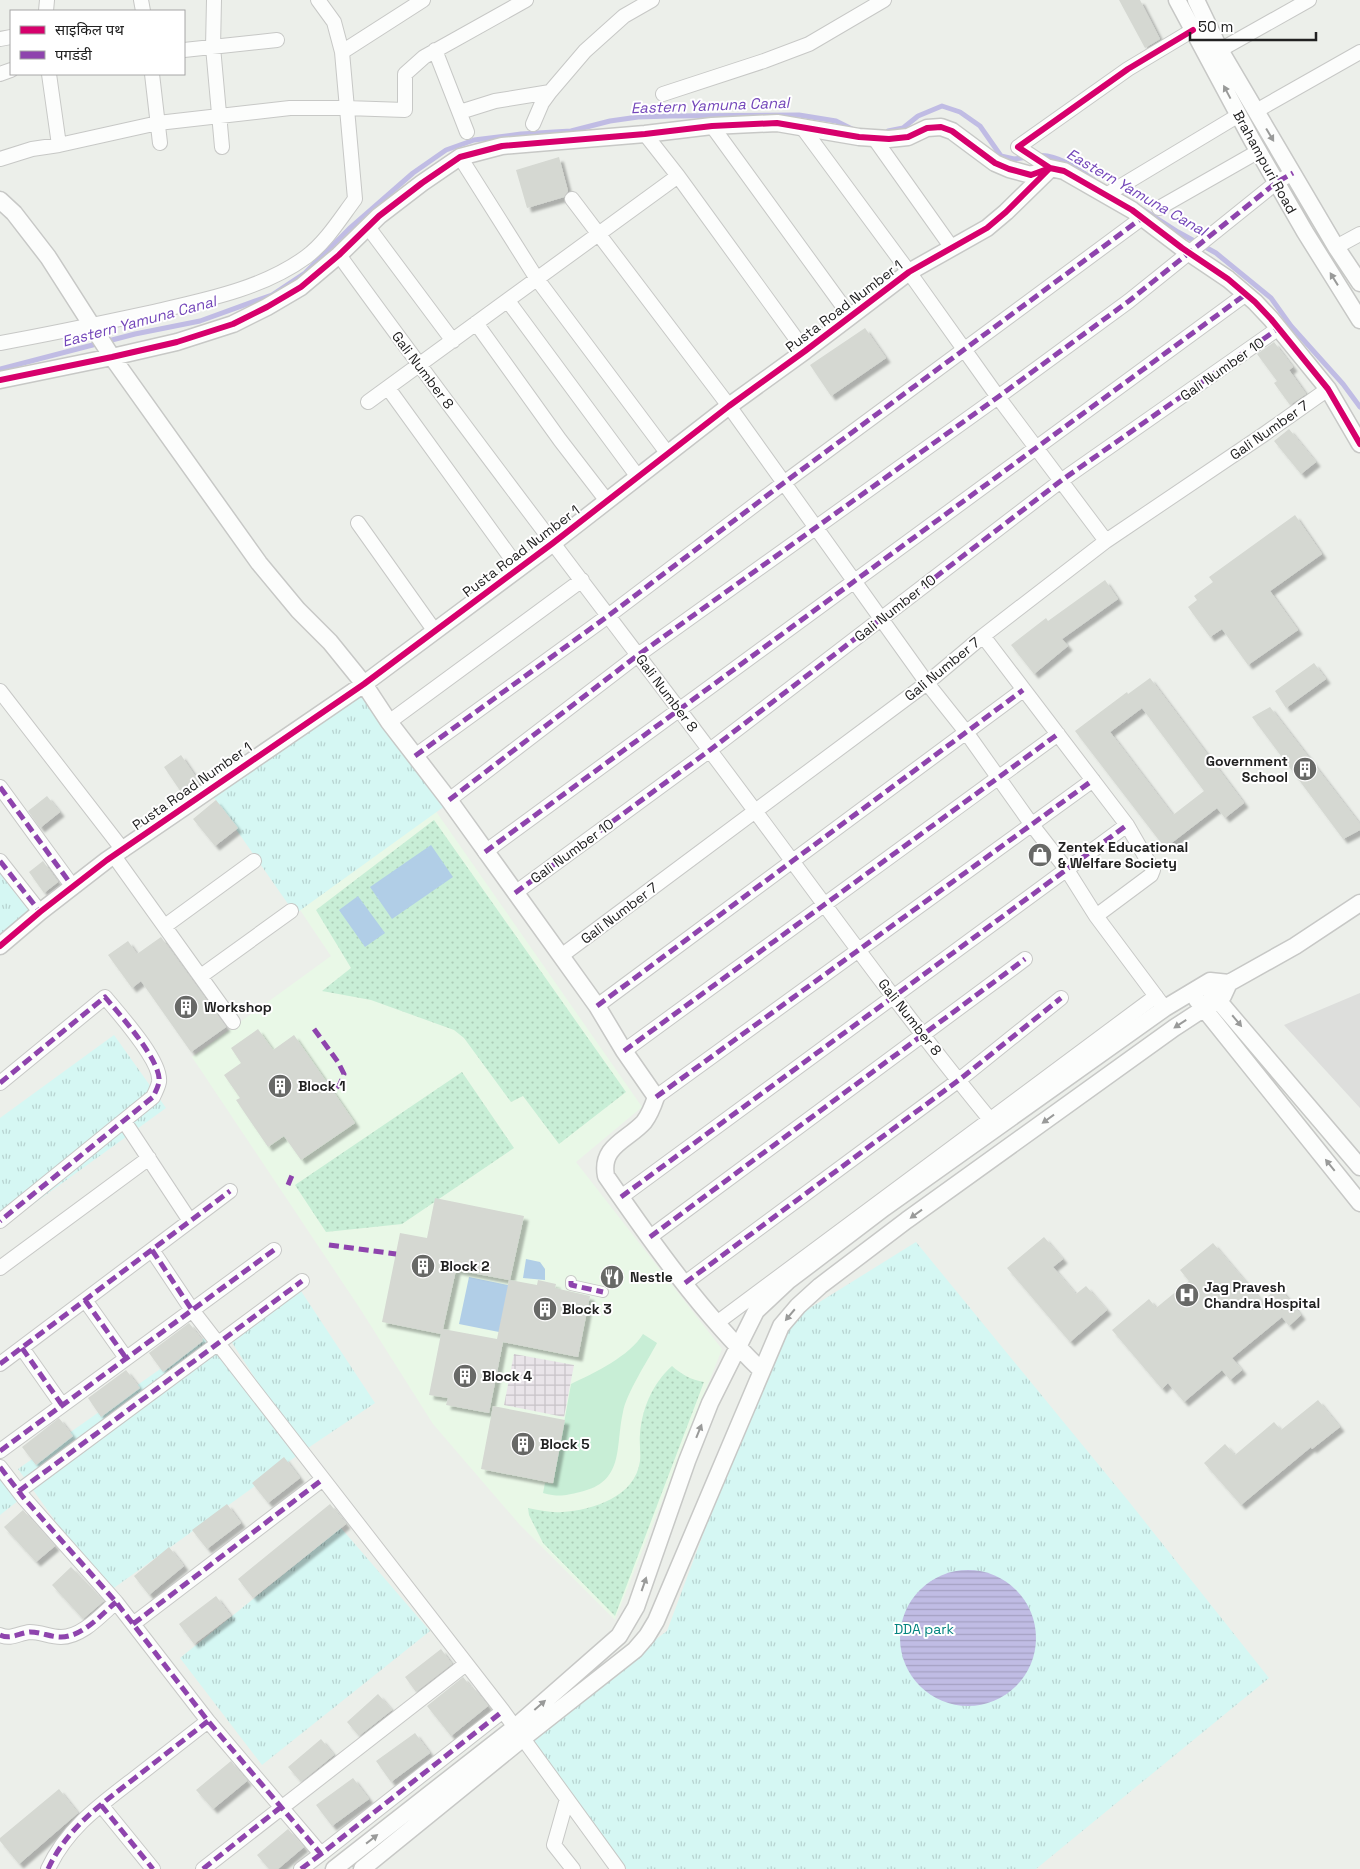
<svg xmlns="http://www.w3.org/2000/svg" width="1360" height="1869" viewBox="0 0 1360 1869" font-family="'Space Grotesk','Noto Sans Devanagari',sans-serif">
<defs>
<pattern id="grass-dots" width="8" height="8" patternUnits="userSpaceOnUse" patternTransform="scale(1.25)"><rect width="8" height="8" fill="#c8eed6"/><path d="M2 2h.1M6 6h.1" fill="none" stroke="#acccb7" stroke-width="1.8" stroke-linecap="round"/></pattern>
<pattern id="park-tufts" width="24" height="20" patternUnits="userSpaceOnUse" patternTransform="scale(1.25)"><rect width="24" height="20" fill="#d5f7f3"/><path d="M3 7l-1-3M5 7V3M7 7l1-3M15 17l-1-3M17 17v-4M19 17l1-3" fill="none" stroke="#b7d3d0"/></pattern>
<pattern id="plaza-grid" width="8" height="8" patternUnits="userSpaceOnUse" patternTransform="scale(1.25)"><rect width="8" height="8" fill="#e9e4e9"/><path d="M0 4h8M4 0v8" fill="none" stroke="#c8c3c8"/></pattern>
<pattern id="water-rules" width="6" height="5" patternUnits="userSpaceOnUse" patternTransform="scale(1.25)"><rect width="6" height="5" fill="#c0bce4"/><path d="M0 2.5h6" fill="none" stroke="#a5a1c3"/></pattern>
<filter id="shadow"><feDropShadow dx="4.5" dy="4.5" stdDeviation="1" flood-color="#0004"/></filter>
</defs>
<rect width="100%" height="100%" fill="#ecefea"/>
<!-- education -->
<path fill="#e9f8e7" d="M435 810 642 1107 576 1162 722 1349 615 1620 520 1525 433 1424 359 1307 192 1057 331 956 300 910Z"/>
<!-- grass -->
<path fill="url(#grass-dots)" d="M434 820 626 1092 559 1144 523 1096 511 1102 464 1038 454 1030 371 1000 322 991 351 968 316 910Z
M462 1072 514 1148 402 1224 326 1232 295 1185Z
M672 1366C681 1374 691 1380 704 1382L615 1616 543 1543 529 1515 528 1508C539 1510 551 1513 562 1512 593 1510 635 1497 640 1461 641 1452 639 1443 640 1434 642 1408 653 1383 672 1366Z"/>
<!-- park -->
<path fill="url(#park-tufts)" d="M366 686 449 803 295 914 208 789Z
M0 864 34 913 0 938Z
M114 1035 166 1108 0 1228V1118Z
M916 1242 1130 1503 1269 1678 1036 1869H621L522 1739 667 1631 781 1326Z
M299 1288 375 1403 302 1452 107 1593 18 1469 210 1334 298 1445 229 1338Z
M0 1471 23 1497 0 1515Z
M341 1528 430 1631 262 1765 180 1658Z"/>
<!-- garden -->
<path fill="#c8eed6" d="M643 1334 657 1343C648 1360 626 1394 623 1412 615 1447 625 1482 580 1492 564 1496 559 1497 543 1493L545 1483 553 1484 571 1384C594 1373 630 1356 643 1334Z"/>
<!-- pitch -->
<path fill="#b1cee7" d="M431 845 453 877 392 919 370 887Z
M358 896 385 933 365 947 339 910Z
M526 1259 540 1262 545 1269V1280L523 1278Z
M469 1277 513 1286 504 1333 459 1324Z"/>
<!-- parking -->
<path fill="#dddedc" d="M1360 993V1108L1284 1025Z"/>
<!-- plaza -->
<path fill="url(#plaza-grid)" d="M514 1354 574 1365 564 1417 504 1405Z"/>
<!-- water -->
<path fill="url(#water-rules)" d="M900 1638a68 68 0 1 1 136 0a68 68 0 1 1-136 0Z"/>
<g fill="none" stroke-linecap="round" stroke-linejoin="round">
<!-- stream -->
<path stroke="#c0bce4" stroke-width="5" d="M888 131 903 128 918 116 942 106 960 112 980 126 1001 156 1014 159 1028 157
M1037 156C1054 152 1080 170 1094 180
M1144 210 1178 232 1216 253 1271 298 1291 326 1343 384 1360 407
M0 369 135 334 200 321 272 295 305 273 349 229 413 173 446 150 474 140 521 134 571 131 610 121 638 117 670 116 799 115 836 121 852 129"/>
</g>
<!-- building -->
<path fill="#d5d8d2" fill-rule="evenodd" filter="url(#shadow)" d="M1119 0H1140L1160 39 1145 48Z
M559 157 568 191 564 197 527 208 516 170Z
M865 328 886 358 831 396 810 365Z
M1274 342 1293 367 1289 370 1306 394 1290 405 1274 383 1277 381 1257 354Z
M1289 429 1316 462 1301 474 1274 441Z
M1295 515 1322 554 1270 591 1298 630 1248 665 1222 629 1210 637 1188 607 1197 600 1194 596 1213 582 1209 577Z
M1105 580 1118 599 1062 639 1068 646 1034 674 1011 645 1046 618 1048 621Z
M1314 663 1326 679 1286 708 1275 691Z
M1150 678 1244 803 1225 818 1217 808 1165 848 1075 731 1127 692 1128 694ZM1142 708 1204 791 1173 815 1110 732Z
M1270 707 1360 824V830L1343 839 1252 717Z
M181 755 200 783 183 795 164 767Z
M47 796 60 812 40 828 28 811Z
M216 800 238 828 215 846 193 819Z
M43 861 58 882 44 893 29 872Z
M161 937 226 1027 191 1052 141 981 132 988 108 955 128 941 137 954Z
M258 1029 273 1050 294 1035 355 1123 301 1160 284 1136 268 1147 236 1100 240 1098 224 1075 241 1063 231 1048Z
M435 1198 524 1216 510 1280 537 1285 538 1280 556 1284 555 1288 590 1296 578 1357 503 1342 489 1413 446 1405 448 1398 429 1395 441 1334 382 1322 400 1233 427 1238ZM456 1270 509 1280 497 1339 443 1329Z
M1044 1237 1063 1259 1053 1267 1076 1294 1086 1286 1107 1310 1070 1342 1007 1268Z
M1213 1243 1262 1301 1279 1287 1301 1315 1289 1326 1282 1317 1232 1358 1242 1370 1230 1380 1222 1370 1184 1402 1168 1383 1162 1389 1112 1330 1149 1299 1156 1308 1189 1281 1180 1270Z
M189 1323 203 1341 163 1372 149 1353Z
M126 1370 140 1388 101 1417 88 1398Z
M1318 1400 1340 1427 1312 1449 1311 1447 1241 1505 1204 1463 1225 1444 1235 1455 1274 1422 1281 1430Z
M493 1406 565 1420 553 1483 481 1469Z
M59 1418 73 1436 36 1465 22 1447Z
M284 1457 300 1478 268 1503 252 1483Z
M227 1504 241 1523 207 1549 192 1530Z
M330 1504 346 1524 253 1598 238 1579Z
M23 1510 55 1546 36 1562 4 1527Z
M169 1547 184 1566 149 1595 134 1576Z
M71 1567 104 1601 83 1619 52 1585Z
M216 1596 231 1616 194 1644 179 1624Z
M441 1649 452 1664 416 1692 405 1677Z
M463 1677 471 1687 472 1686 488 1706 451 1736 427 1706Z
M378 1694 392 1710 359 1736 347 1722Z
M415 1733 430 1753 391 1782 376 1761Z
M321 1739 334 1755 301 1782 288 1767Z
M231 1761 247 1781 213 1809 196 1790Z
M353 1778 369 1799 332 1826 316 1805Z
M59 1789 78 1813 19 1864 0 1841V1838Z
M288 1829 304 1847 278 1869H269L257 1855Z"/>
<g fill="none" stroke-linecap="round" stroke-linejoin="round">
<!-- pedestrian casing -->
<g stroke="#c7c8c6" stroke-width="12">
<path id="pedestrian" d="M571 1281V1285L603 1292"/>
</g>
<!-- minor casing -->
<g stroke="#c7c8c6" stroke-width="16">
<path id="minor" d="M141 0 143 11
M214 0 213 47 222 147
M46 11 47 0
M0 39 11 37
M184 50 277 40
M435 50 467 132
M1220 50 1309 0
M342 52 423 0
M0 74 11 70
M49 74 59 145
M152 74 160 143
M663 94 764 61 809 44 884 0
M1256 111 1360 52
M460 112 495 101 550 92
M533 124 542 103 550 92 585 51 624 16 652 0
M712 126 850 316
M802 127 909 272 998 397 1106 541
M645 134 678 176 805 351
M874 138 952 248
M460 157 537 279 668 454
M0 159 32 149 59 145 158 123 290 108H346L405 110V74L424 57 526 0
M1050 168 1018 147 1128 69 1193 30
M1106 195 1239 115
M572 199 729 406 927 683 966 732 1032 825 1067 870 1096 916
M1159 208 1259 151
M368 227 453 341
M1336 247 1360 234
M339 255C460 423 587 587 711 752 806 878 897 1007 997 1128
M508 301 638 477
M476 323 560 440 607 501
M0 343C51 334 102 323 153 312 205 300 262 289 306 257 326 242 340 219 355 199L342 52 334 22 318 0
M388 388 519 569
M368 402 678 176
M358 523 434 630
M983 636 1127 825 1153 870 1151 875 1096 916 1161 1003
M0 691 123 850
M389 722 582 580
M415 756 608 616 785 482 1142 218
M0 787 73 887
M449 800 638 655 998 397 1129 301 1277 182 1293 173
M485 852 1246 294
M114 856 233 1022
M0 861 40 912
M515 893 710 750 1062 480 1279 328
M165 926 254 861
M561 956 927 683 983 636 1106 541 1263 435 1328 389
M201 976 291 911
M597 1006 1023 690
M624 1051 1058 734
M0 1083 105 997C119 1014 162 1061 159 1082 158 1087 155 1093 153 1097L0 1221
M656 1097 1093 780
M124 1121 190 1221
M621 1197 1127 825
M650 1237 1025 959
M152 1250 192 1310 503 1711 618 1869
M0 1268 149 1158
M685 1283 959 1080 1061 998
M85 1300 126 1358
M718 1322 1156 996
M22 1348 62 1405
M0 1364 230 1191
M0 1451 274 1250
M0 1467 23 1497 116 1602 208 1721 321 1854 503 1711
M19 1491 302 1281
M133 1624 323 1479
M0 1635C11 1640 19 1633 30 1632 41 1632 50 1637 61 1637 82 1637 101 1615 116 1602
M567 1799 554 1845 573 1869
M101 1805 153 1869
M48 1869C67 1828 100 1805 135 1778 159 1759 184 1740 208 1721
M203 1869 466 1664
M301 1869 321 1854"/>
</g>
<!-- tertiary casing -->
<g stroke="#c7c8c6" stroke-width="19">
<path id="tertiary" d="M1177 0 1252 140 1305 232 1360 320
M1196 0 1220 50 1336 247 1360 283
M0 200 14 213 48 257 112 357 259 563 298 610 330 642 364 684 389 722 449 800 597 1006 624 1051 656 1097C653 1106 650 1114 644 1122 628 1140 600 1146 606 1176 653 1244 702 1313 761 1370
M0 380 112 357 177 342 233 324 267 307 301 287 339 255 379 216 422 183 460 157 502 146 645 134 712 126 777 123 859 137 889 139 908 137 927 128 941 127 952 131 995 163 1009 169 1031 175 1050 168 1064 171 1132 210 1182 248 1228 279 1255 302 1271 319 1328 389 1360 444
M0 946 40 912 107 860 364 684 553 543 729 406 805 351 909 272 987 228 1006 212 1048 171
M1211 992 1360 1167
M1197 1000 1360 1203
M334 1869 514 1728 619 1636 636 1607 687 1461 710 1403 756 1311 788 1281 884 1208 1165 1008 1210 981 1229 983 1295 946 1360 903
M362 1869 522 1739 635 1650 647 1636 656 1621 781 1326 798 1306 820 1286 907 1220 1174 1028 1223 996 1229 983"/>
</g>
<!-- pedestrian -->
<use href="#pedestrian" stroke="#fcfdfc" stroke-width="10"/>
<!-- minor -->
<use href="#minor" stroke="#fcfdfc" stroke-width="14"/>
<!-- tertiary -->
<use href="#tertiary" stroke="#fcfdfc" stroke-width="16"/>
<!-- quiet -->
<path stroke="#8e44ad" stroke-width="5" stroke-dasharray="10 5" stroke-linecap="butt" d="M415 756 608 616 785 482 1142 218
M0 787 73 887
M449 800 638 655 998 397 1129 301 1277 182 1293 173
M485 852 1246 294
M0 861 40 912
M515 893 710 750 1062 480 1279 328
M597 1006 1023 690
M314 1029 338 1062 344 1074 340 1084 335 1089
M624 1051 1058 734
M0 1083 105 997C119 1014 162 1061 159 1082 158 1087 155 1093 153 1097L0 1221
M656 1097 1093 780
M288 1185 293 1173
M621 1197 1127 825
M650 1237 1025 959
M329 1245 396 1254
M152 1250 192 1310
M571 1281V1285L603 1292
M685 1283 959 1080 1061 998
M85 1300 126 1358
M22 1348 62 1405
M0 1364 230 1191
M0 1451 274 1250
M0 1467 23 1497 116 1602 208 1721 321 1854 503 1711
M19 1491 302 1281
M133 1624 323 1479
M0 1635C11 1640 19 1633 30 1632 41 1632 50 1637 61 1637 82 1637 101 1615 116 1602
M101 1805 153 1869
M48 1869C67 1828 100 1805 135 1778 159 1759 184 1740 208 1721
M203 1869 281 1807
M301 1869 321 1854"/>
<!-- cycleway casing -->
<g stroke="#fff" stroke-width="9">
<path id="cycleway" d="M0 380 112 357 177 342 233 324 267 307 301 287 339 255 379 216 422 183 460 157 502 146 645 134 712 126 777 123 859 137 889 139 908 137 927 128 941 127 952 131 995 163 1009 169 1031 175 1050 168 1064 171 1132 210 1182 248 1228 279 1255 302 1271 319 1328 389 1360 444
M0 946 40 912 107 860 364 684 553 543 729 406 805 351 909 272 987 228 1006 212 1050 168 1018 147 1128 69 1193 30"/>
</g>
<!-- cycleway -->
<use href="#cycleway" stroke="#d6006c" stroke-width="6"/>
</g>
<!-- one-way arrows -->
<defs><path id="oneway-solid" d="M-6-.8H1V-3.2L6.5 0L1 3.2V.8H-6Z" transform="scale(1.25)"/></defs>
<g fill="#999a99">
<use href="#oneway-solid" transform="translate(1227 92) rotate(-118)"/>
<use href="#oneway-solid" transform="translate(1270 135) rotate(59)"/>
<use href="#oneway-solid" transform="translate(1334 279) rotate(-122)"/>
<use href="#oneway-solid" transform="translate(1237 1021) rotate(50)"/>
<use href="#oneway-solid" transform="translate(1180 1024) rotate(147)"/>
<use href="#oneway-solid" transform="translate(1048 1119) rotate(144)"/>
<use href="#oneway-solid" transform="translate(1330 1165) rotate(-129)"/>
<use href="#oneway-solid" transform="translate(916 1214) rotate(144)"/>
<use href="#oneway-solid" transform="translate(790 1315) rotate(130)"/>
<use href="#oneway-solid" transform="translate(699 1431) rotate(-68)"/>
<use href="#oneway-solid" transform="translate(644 1584) rotate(-71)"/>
<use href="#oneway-solid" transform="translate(540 1705) rotate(-41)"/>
<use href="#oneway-solid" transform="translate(372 1839) rotate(-38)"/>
</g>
<!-- icons -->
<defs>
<g id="building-disc" transform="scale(1.25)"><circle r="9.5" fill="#686967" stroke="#fff"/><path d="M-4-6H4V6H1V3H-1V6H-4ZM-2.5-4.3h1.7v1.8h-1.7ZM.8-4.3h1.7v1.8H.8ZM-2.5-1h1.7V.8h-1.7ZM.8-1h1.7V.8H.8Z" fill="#fff"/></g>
<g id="shop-disc" transform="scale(1.25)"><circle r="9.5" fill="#686967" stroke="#fff"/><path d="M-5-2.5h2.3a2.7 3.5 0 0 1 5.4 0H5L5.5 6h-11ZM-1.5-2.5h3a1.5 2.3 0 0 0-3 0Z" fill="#fff"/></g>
<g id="restaurant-disc" transform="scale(1.25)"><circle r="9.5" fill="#686967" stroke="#fff"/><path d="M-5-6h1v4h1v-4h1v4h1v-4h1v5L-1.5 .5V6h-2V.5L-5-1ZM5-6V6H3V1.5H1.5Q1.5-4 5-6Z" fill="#fff"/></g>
<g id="hospital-disc" transform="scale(1.25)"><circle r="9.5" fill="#686967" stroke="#fff"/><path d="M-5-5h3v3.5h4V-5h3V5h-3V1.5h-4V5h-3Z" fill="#fff"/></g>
</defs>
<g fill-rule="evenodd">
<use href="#building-disc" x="1305" y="769"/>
<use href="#shop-disc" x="1040" y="855"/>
<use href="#building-disc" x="186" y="1007"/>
<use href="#building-disc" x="280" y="1086"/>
<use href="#building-disc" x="423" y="1266"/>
<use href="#restaurant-disc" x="612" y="1277"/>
<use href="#hospital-disc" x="1187" y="1295"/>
<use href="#building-disc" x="545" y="1309"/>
<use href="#building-disc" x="465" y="1376"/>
<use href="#building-disc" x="523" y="1444"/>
</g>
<g text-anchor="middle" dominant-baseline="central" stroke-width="4" stroke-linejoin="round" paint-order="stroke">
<!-- street labels -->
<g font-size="14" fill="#212121" stroke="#fff">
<text transform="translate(1265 162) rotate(61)">Brahampuri Road</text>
<text transform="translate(844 306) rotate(-37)">Pusta Road Number 1</text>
<text transform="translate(1222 369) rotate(-35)">Gali Number 10</text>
<text transform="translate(423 370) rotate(53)">Gali Number 8</text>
<text transform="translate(1269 430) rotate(-35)">Gali Number 7</text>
<text transform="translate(521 551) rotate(-37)">Pusta Road Number 1</text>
<text transform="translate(895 608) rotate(-38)">Gali Number 10</text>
<text transform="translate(942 669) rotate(-39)">Gali Number 7</text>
<text transform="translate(667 693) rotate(53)">Gali Number 8</text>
<text transform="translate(192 786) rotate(-35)">Pusta Road Number 1</text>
<text transform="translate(572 851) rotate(-36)">Gali Number 10</text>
<text transform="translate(619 913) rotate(-37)">Gali Number 7</text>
<text transform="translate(910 1017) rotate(52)">Gali Number 8</text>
</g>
<!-- poi labels -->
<g font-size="14" font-weight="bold" fill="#212121" stroke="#fff" text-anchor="start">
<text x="1288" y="761" text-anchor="end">Government<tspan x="1288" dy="16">School</tspan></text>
<text x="1058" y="847">Zentek Educational<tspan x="1058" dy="16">&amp; Welfare Society</tspan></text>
<text x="204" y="1007">Workshop</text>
<text x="298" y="1086">Block 1</text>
<text x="440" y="1266">Block 2</text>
<text x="630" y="1277">Nestle</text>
<text x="1204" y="1287">Jag Pravesh<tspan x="1204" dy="16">Chandra Hospital</tspan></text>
<text x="562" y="1309">Block 3</text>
<text x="482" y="1376">Block 4</text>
<text x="540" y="1444">Block 5</text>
</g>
<!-- park labels -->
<g font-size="14" fill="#058480" stroke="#fff">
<text x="924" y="1629">DDA park</text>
</g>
<!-- water labels -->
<g font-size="15" font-style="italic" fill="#7346b9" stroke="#fff">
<text transform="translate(710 105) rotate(-2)">Eastern Yamuna Canal</text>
<text transform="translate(1137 192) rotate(30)">Eastern Yamuna Canal</text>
<text transform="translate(139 321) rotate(-15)">Eastern Yamuna Canal</text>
</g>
</g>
<!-- legend -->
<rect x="10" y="10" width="175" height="65" fill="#ffffff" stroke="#a6a6a6"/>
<rect x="20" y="26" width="25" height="8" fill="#d6006c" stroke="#a6a6a6"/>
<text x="55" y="35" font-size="15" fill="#212121">साइकिल पथ</text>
<rect x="20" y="51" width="25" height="8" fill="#8e44ad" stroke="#a6a6a6"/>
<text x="55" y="60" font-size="15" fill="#212121">पगडंडी</text>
<!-- scale -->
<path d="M1190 32v8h126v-8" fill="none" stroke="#212121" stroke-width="2.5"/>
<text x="1198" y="32" font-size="15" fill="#212121" stroke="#ffffff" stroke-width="4" paint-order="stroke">50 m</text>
</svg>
